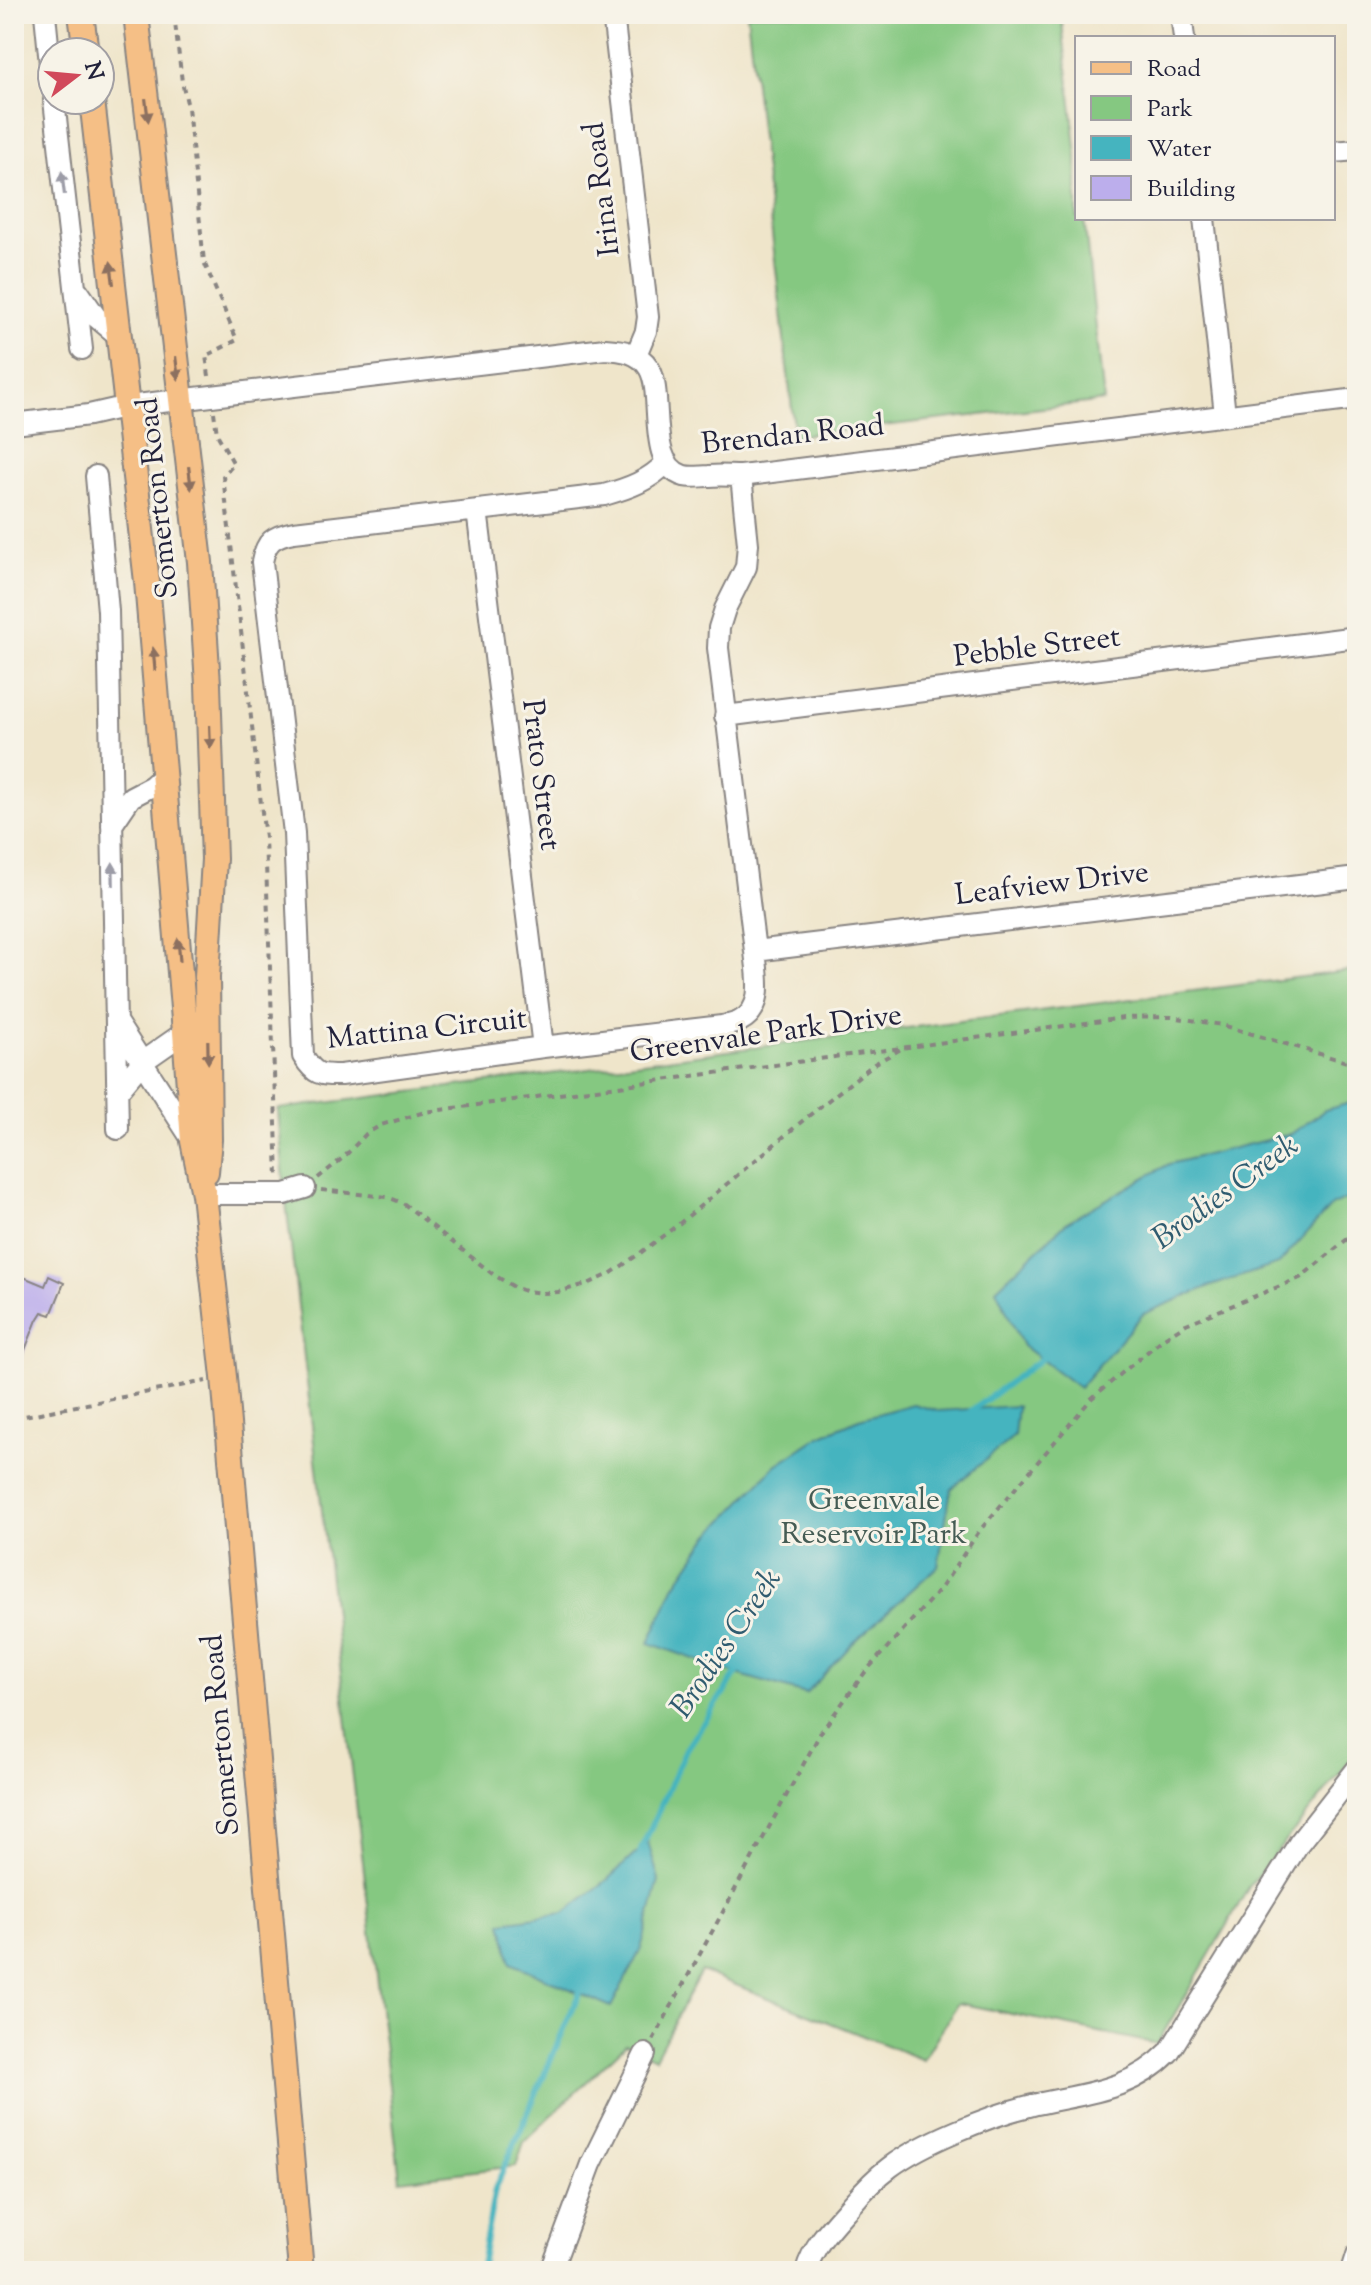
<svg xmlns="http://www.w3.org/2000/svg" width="1371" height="2285" viewBox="0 0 1371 2285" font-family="'Sorts Mill Goudy',serif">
<rect width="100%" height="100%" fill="#f7f3e8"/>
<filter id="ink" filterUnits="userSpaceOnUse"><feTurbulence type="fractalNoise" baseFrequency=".0125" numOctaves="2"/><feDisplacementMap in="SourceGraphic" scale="16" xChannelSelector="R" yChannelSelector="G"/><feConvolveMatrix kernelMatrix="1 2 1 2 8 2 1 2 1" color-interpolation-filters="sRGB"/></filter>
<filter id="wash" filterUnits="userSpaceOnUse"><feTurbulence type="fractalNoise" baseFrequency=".006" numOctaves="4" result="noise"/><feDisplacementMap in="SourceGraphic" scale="32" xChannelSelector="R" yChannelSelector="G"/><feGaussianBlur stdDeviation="1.8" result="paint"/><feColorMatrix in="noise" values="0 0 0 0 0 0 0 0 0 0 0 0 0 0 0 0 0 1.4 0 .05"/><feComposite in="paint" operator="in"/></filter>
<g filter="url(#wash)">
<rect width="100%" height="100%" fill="#efe5ca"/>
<!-- green -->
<path fill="#85c881" stroke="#54755e" stroke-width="2" d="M747 14H1061L1077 156V218H1084L1104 401 795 436Z
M1357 970V1752L1249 1887 1157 2044 958 2003 923 2060 701 1971 655 2058 626 2044 524 2142 516 2166 400 2180 285 1194 278 1109Z"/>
<!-- water -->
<path fill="#45b4bf" stroke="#346b7d" stroke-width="2" d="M1357 1101V1195L1332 1205 1279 1264 1205 1288 1143 1314 1079 1388 1023 1346 996 1289 1067 1222 1169 1164 1291 1134 1325 1110Z
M913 1404 938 1411 1017 1406 1014 1436 951 1489 938 1566 853 1643 806 1694 730 1672 649 1643 674 1587 708 1537 776 1465 820 1436 859 1419Z
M648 1842 659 1880 641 1949 611 2007 511 1963 502 1922 564 1913 607 1880Z"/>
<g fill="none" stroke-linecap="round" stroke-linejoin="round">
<!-- stream -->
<path stroke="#45b4bf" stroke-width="6" d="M967 1414 1045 1356
M640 1852 686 1749 739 1670
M480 2271 495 2189 582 1987"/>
</g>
<g id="blocks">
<!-- building -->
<path fill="#bcaeec" d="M14 1273 45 1286 49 1276 64 1283 51 1315 42 1312 37 1320 15 1375Z"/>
</g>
</g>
<g filter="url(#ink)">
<use href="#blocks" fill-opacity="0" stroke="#888482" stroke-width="2"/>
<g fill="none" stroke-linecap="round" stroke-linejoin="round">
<!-- minor casing -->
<g stroke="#888482" stroke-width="24">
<path id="minor" d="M45 14 52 84
M613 14 648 317 646 331 636 355
M1181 14 1184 38
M54 100 82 349
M1333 152 1357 150
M1204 218 1225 415
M78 291 96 317 119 336
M14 424 89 415 128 406 605 349C622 350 639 352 649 368 665 394 645 465 684 476 692 478 702 476 709 476 720 475 730 476 741 476L1357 399
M667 462C649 481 629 488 604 495L294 532C273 536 266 541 262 562L294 833 303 1056C315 1075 319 1075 341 1075L543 1047 722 1026C727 1025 735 1024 740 1021 766 1008 757 973 755 951L718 648 719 628 725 609 746 567 748 544 741 476
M96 476 108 611 118 1129
M477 510 543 1047
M725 716 1357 637
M112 825 131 797 152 786 163 776
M755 951 1357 878
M117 1023 193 1141
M117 1092 142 1062 185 1032 190 1020
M204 1194H285L305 1188
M551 2271 591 2164 645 2054
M806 2271C813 2245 833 2225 850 2206 862 2192 875 2178 890 2167 922 2143 989 2116 1029 2106 1082 2093 1129 2093 1169 2052L1299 1843 1357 1769
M1352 2271 1357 2255"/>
</g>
<!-- major casing -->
<g stroke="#888482" stroke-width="28">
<path id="major" d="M81 14 86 52
M136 14 200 562 208 684 214 859 207 977 209 1140 206 1172
M92 100 147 582 185 1032 193 1141 204 1194 224 1377 301 2271"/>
</g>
<!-- path -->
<path stroke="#888482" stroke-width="4" stroke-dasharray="6 6" stroke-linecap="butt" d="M174 14 182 82 188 107 204 262 237 340 206 356 209 376
M214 412 217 434 234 464 223 476 265 838 278 1176
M318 1178 344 1157 366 1134 381 1125 425 1112 1124 1018 1172 1017 1222 1025 1357 1065
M321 1190 387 1197 403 1203 494 1275 514 1287 525 1291 543 1293 558 1292 590 1283 610 1274 639 1254 680 1223 806 1118 874 1064 901 1049
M14 1418 206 1381
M653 2040 821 1732 866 1671 941 1588 980 1530 1092 1398 1164 1338 1186 1324 1300 1278 1357 1231"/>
<!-- minor -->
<use href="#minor" stroke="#fff" stroke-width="20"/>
<!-- major -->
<use href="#major" stroke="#f5bf86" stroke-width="24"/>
</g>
<!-- one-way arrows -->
<defs><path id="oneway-solid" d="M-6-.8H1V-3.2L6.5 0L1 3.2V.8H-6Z" transform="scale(2)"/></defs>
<g fill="#8c7060">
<use href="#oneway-solid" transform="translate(147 110) rotate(83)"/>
<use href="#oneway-solid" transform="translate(112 273) rotate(-97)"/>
<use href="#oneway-solid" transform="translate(177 368) rotate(83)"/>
<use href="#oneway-solid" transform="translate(190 478) rotate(83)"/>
<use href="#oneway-solid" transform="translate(154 659) rotate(-95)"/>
<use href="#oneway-solid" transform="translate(210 737) rotate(88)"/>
<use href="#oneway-solid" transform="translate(179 950) rotate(-95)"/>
<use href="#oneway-solid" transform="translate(208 1052) rotate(89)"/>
</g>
<g fill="#9c9ca7">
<use href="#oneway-solid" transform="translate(63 183) rotate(-97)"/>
<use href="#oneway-solid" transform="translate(113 874) rotate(-91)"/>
</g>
</g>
<g text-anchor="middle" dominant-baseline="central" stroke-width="6" stroke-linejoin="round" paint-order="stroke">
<!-- street labels -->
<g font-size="30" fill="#22223b" stroke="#f7f3e8">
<text transform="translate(603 189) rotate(-97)">Irina Road</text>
<text transform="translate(793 436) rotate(-6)">Brendan Road</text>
<text transform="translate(159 498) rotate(-96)">Somerton Road</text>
<text transform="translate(1037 648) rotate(-7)">Pebble Street</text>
<text transform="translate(540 775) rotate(83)">Prato Street</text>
<text transform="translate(1052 885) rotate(-7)">Leafview Drive</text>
<text transform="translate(427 1030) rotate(-6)">Mattina Circuit</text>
<text transform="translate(766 1035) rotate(-8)">Greenvale Park Drive</text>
<text transform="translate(222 1735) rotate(-95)">Somerton Road</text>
</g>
<!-- park labels -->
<g font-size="30" fill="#455c54" stroke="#f7f3e8">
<text x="874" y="1501">Greenvale<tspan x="874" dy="34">Reservoir Park</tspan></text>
</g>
<!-- water labels -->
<g font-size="32" font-style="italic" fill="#305c70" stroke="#f7f3e8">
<text transform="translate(1226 1193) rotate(-36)">Brodies Creek</text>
<text transform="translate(727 1644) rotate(-56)">Brodies Creek</text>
</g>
</g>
<!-- margin -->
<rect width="1371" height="2285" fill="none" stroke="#f7f3e8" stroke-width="48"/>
<!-- legend -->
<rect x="1075" y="36" width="260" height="184" fill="#f7f3e8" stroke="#a29fa3" stroke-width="2"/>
<rect x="1091" y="62" width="40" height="12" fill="#f5bf86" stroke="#a29fa3" stroke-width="2"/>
<text x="1147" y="76" font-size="24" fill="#22223b">Road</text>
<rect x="1091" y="96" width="40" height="24" fill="#85c881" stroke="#a29fa3" stroke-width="2"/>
<text x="1147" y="116" font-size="24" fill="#22223b">Park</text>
<rect x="1091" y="136" width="40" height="24" fill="#45b4bf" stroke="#a29fa3" stroke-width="2"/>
<text x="1147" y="156" font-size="24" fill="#22223b">Water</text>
<rect x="1091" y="176" width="40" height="24" fill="#bcaeec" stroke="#a29fa3" stroke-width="2"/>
<text x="1147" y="196" font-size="24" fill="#22223b">Building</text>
<!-- north arrow -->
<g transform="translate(76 76) rotate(74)"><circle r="38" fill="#f7f3e8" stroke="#a29fa3" stroke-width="2"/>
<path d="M0-6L14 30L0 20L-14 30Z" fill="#d1495b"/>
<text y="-12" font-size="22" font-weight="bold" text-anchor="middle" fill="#22223b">N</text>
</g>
</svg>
